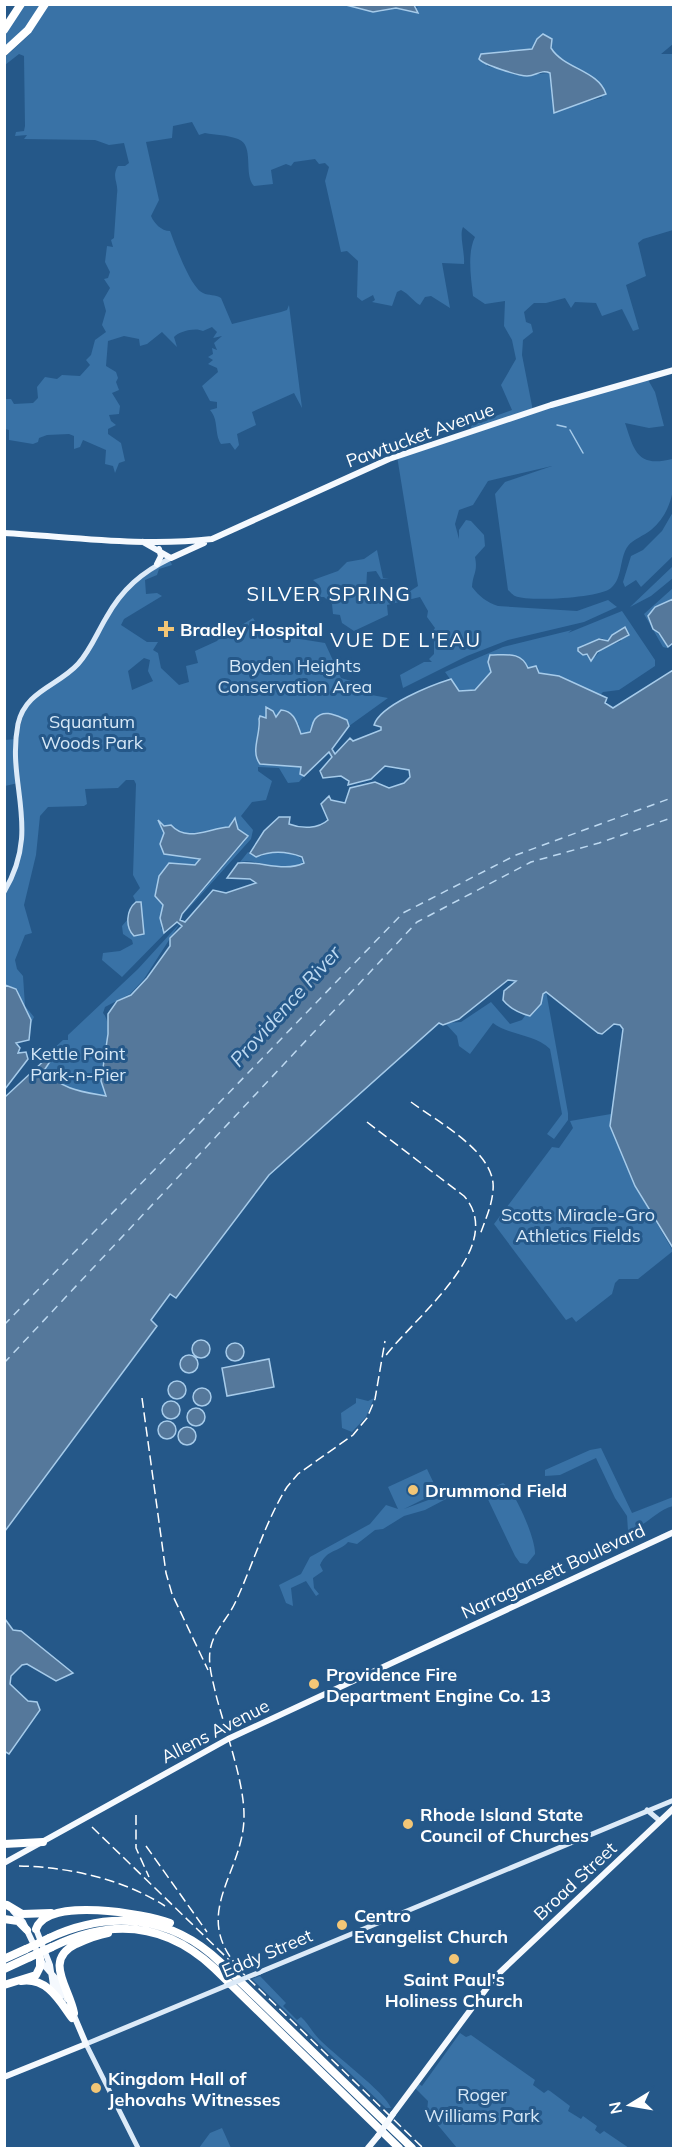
<svg xmlns="http://www.w3.org/2000/svg" width="678" height="2153" viewBox="0 0 678 2153" font-family="Mulish,sans-serif">
<rect width="100%" height="100%" fill="#255889"/>
<!-- green -->
<path fill="#3972a6" fill-rule="evenodd" d="M346 4 379 12 396 8H418L414 5H673V44L661 54H673V230L643 239 638 243 646 276 626 285 639 329 633 331 622 309 602 316 596 303 575 302 571 308 565 298 546 303H534L524 312 526 322 531 324 533 332 523 340 522 355 533 411 647 378 655 392 664 426 649 428 625 423C634 450 637 468 672 459 678 484 671 514 651 530 644 536 633 539 628 546 619 558 623 578 611 588 600 598 529 602 515 596 514 596 509 591 508 590L495 494 505 482 552 466 488 481 473 505 459 510 455 524 459 539V530L466 520 471 521 484 535 485 546 475 557C478 572 473 573 472 587 480 597 486 602 498 606L577 611 608 600 617 607 584 622 508 640 467 656 403 688 400 675 424 662H432L429 659 434 654V638L431 634 435 628 427 617 428 611 420 597 387 605 388 615 354 631 342 623 340 615 333 614 332 604 324 597H315L321 592 319 585 313 580 338 571 347 562 364 559 377 550 383 578H389L381 579 376 571 367 572 366 591H380L386 595 399 591 404 595 418 586 397 456 472 431 469 417 479 422 512 410 501 385 516 359 512 340 504 326 505 301 485 304 473 296C471 278 467 253 475 237L463 227C459 235 465 253 464 264L442 263 450 308 431 296 425 297 420 305C414 302 409 294 401 290L397 292 392 306 372 302 375 300 373 295 362 301 357 297 358 261 347 251 341 252 325 181 329 167 325 163 319 164 315 159 294 162 291 166 286 164 271 170 273 184 254 186C243 175 255 145 238 139 228 135 215 135 205 133L199 135 192 122 173 126 172 138 146 142 159 200 151 216C154 223 161 231 170 231 175 244 190 287 203 293 209 296 215 294 221 298L232 324 281 312 287 310 289 305 302 408 294 393 252 412 256 425 237 434 239 445 235 450 230 443 221 444C214 433 219 420 210 410L217 408V402L210 401 202 386 218 372 217 368 208 364 213 360 208 357 213 354 212 348 217 350 214 343 222 336 213 338 217 332 212 327 203 331C196 327 179 331 174 337L177 347 162 332 147 344 140 346 139 339 124 336 108 341 106 366 116 372 118 378 116 382 119 390 112 393 120 406 119 414 109 415 111 421 116 425 108 429V434L121 443 125 461 119 463 115 473 113 466 105 464 106 450 83 440 80 447 74 449V436L69 434 47 435 39 438 38 442 33 444 9 440V430L5 429V399H11L14 404 33 403 38 398 37 387 45 377 57 379 62 375 80 376 90 365 86 360 91 355 95 340 106 332 102 325 106 311 103 300 110 288 104 279 108 278 110 272 105 262 107 246 113 247 111 240 114 238C115 223 116 209 117 194 119 183 111 177 118 166H125L129 163 124 143 109 145 95 140 24 139 27 135 15 136 16 132 24 131 25 126 24 56 19 54 5 65V57L29 35 49 5ZM537 39H552V51L564 62 598 82 602 98 553 109 550 73 521 75 487 66V53L532 49Z
M23 5H43L35 18 5 50V33Z
M673 512V556L641 587 636 580 625 587 623 582 631 556 643 550 662 531Z
M170 560 172 565 159 569 157 575 145 580 146 594 157 593 162 596 124 619 121 625 147 642H158L153 650 158 653 161 668 179 685 189 682 186 666 198 663 195 651 217 641 227 630 236 636 241 635 237 628 253 618 262 633 279 635 284 631 296 630 300 639 325 643 341 678 361 684 366 694 388 698 349 726 347 720 333 714 319 716 307 734H300L299 724 274 715 259 719 256 749 268 765 301 767V775L304 776 299 782 288 783 279 768 258 767V771L272 781 266 800 252 802 241 816 253 830 251 839 181 917 245 841 246 834 238 829 237 820 233 819 229 827 181 835 171 825 162 828 164 833 160 844 189 857 202 858 158 899 163 904 161 928 165 932 174 924 122 977 102 960 103 953 120 951 133 944 132 940 123 934 122 926 128 919 132 935 144 934 141 902H136L133 896 140 888 133 875 136 784 134 780H126L118 788 85 789 87 804 84 806 48 807 40 816 36 855 24 905 32 933 25 935 15 960 17 969 23 976 25 1006 34 1017 31 1023 17 989 5 985V893L21 846 18 783 5 786 4 740 17 739 26 704 76 666 128 586ZM144 658 150 660 148 671 153 681 132 690 128 671Z
M673 566V578L651 596 630 607Z
M673 588V598L655 607 648 616 650 623 668 647 673 643 667 648 663 647 644 614Z
M622 611 655 660V666L619 690 603 692 600 695 559 676 539 673 538 667 528 668 512 655 501 656 488 662 491 672 475 690 459 691 445 672 503 647 572 630 568 633ZM621 629V641L602 649 595 657 589 655 583 645 601 638 608 641Z
M278 851 298 856 304 862C284 875 260 858 240 862L248 852 257 857Z
M180 923 144 979 130 994 105 1007 103 1013C115 1026 101 1061 101 1078 101 1083 104 1090 106 1096 83 1092 60 1090 45 1069L51 1060 48 1057 41 1060 63 1040H68V1035L138 969Z
M546 991 568 1113V1120L554 1139 547 1134 562 1114 550 1049C535 1034 510 1036 493 1023L470 1054 459 1046 457 1036 445 1023 461 1022 491 1002 510 1024 522 1020 542 992Z
M611 1114 610 1126 635 1186 673 1251 638 1279H619L615 1283 612 1294 576 1322 572 1317 566 1320 494 1224 552 1147 559 1148 573 1128 570 1121Z
M356 1398 368 1401 374 1398 366 1417 352 1432 342 1428 341 1413 356 1403Z
M601 1448 632 1513 673 1497V1506C656 1510 646 1527 628 1531L627 1516 615 1498 596 1458 560 1475 545 1476V1470L590 1450Z
M427 1469 438 1492 404 1509 458 1489H465L425 1510 404 1516 383 1529 375 1530 357 1544 348 1542C338 1553 328 1548 320 1565L323 1571 313 1578 314 1588 319 1594 316 1596 306 1581 291 1588 293 1606 286 1603 279 1585 301 1574 310 1557 370 1524 386 1505 398 1509 388 1487Z
M503 1483C515 1490 536 1540 535 1554L527 1564 520 1563 515 1556 484 1491Z
M260 1976 286 2003 283 2006 297 2020 301 2017C308 2023 312 2032 319 2039 333 2054 385 2092 391 2108H386L252 1979Z
M460 2033 466 2037 471 2035 535 2080 533 2085 544 2093 548 2090 550 2091 570 2106 568 2111 581 2119 583 2116 597 2126 595 2130 600 2134 604 2131 629 2148H457L427 2112 428 2101 415 2088 418 2083 422 2086Z
M222 2128 231 2148H199L210 2133Z"/>
<!-- water -->
<path fill="#55789b" stroke="#a6cbea" stroke-width="1.5" d="M346 5H414L418 13 396 8 373 12Z
M543 34 552 39 551 48C564 69 598 70 606 94L554 113 550 73C541 69 536 76 527 76 520 76 483 65 479 59L481 54 532 49 537 39Z
M673 599V643L668 647 659 633 653 629 648 616 655 607Z
M625 627 629 635 597 652 591 661 587 654 583 655 578 651V648L599 639 608 641 612 635Z
M490 655C506 655 521 651 528 668L536 666 539 673 559 676 607 698 605 703 613 708 673 670V1248L635 1186 610 1126 623 1029 620 1025 614 1024 602 1034 598 1033 546 992 543 994 541 1004 530 1016C519 1013 510 1009 503 1000L504 991 516 981 508 980 459 1019 443 1025 439 1023 269 1175 176 1298 170 1294 151 1320 157 1326 5 1531V1097L48 1057 51 1060 45 1069C60 1090 84 1092 106 1096L101 1081 108 1034V1014L117 1001 131 995 147 978 170 946V938L182 926 177 922 164 933 160 918 163 905 155 896 159 876 169 863 195 865 200 859 164 854 160 844 164 833 158 820 164 826 171 825C187 843 209 828 229 827L235 818 238 829 248 836 182 914 180 920 185 922 213 890 226 893 256 883 250 879 227 878 238 863C259 860 283 873 304 863L302 857C286 851 272 850 256 857L250 853 264 831 279 817H290L289 824C302 829 318 829 328 820L321 804 329 796 331 800 345 803 350 788 375 782 389 788 404 783 410 777 409 770 385 766 371 779 348 785 349 781 341 776 323 778 320 771 332 757 329 752 304 776 300 774 301 767 260 764C250 751 261 734 259 719L260 716 266 718V707L273 711 276 717 281 710C295 711 297 724 301 734L310 732C312 728 312 723 315 719 324 708 337 716 347 720L349 726 332 749 335 754 350 738 353 741 381 730V727L374 725C380 705 432 685 451 679L459 691 475 690 491 672 488 662Z
M136 902H141L144 934 134 936C125 927 126 910 136 902Z
M5 985 16 989 31 1020 29 1040 16 1043 20 1048 18 1053 26 1052 28 1059 5 1089Z
M192 1349a9 9 0 1 1 18 0a9 9 0 1 1-18 0Z
M226 1352a9 9 0 1 1 18 0a9 9 0 1 1-18 0Z
M180 1364a9 9 0 1 1 18 0a9 9 0 1 1-18 0Z
M269 1359 274 1387 227 1396 222 1368Z
M168 1390a9 9 0 1 1 18 0a9 9 0 1 1-18 0Z
M193 1397a9 9 0 1 1 18 0a9 9 0 1 1-18 0Z
M162 1410a9 9 0 1 1 18 0a9 9 0 1 1-18 0Z
M187 1417a9 9 0 1 1 18 0a9 9 0 1 1-18 0Z
M158 1430a9 9 0 1 1 18 0a9 9 0 1 1-18 0Z
M178 1436a9 9 0 1 1 18 0a9 9 0 1 1-18 0Z
M5 1619 13 1630 21 1631 73 1673 56 1681 27 1664 22 1665 11 1676 10 1684 28 1701 37 1702 40 1710 9 1754 4 1751Z"/>
<g fill="none" stroke-linecap="round" stroke-linejoin="round">
<!-- stream -->
<path stroke="#a6cbea" stroke-width="1.5" d="M557 425 566 427
M570 430 583 453"/>
<!-- ferry -->
<path stroke="#bdd9f1" stroke-width="1.5" stroke-dasharray="8 6" stroke-linecap="butt" d="M4 1325 403 913 516 855 674 797
M4 1363 417 922 531 862 599 843 674 817"/>
<!-- secondary -->
<path stroke="#dceaf8" stroke-width="5" d="M4 892C42 828 6 785 18 724 25 691 58 686 78 664 90 651 97 633 106 618 122 589 142 572 171 558
M647 1810 660 1821
M260 1972 674 1800
M138 2148 86 2044 228 1985"/>
<!-- primary -->
<path stroke="#f5f9fe" stroke-width="6" d="M4 533C73 537 144 547 212 539L389 459 551 405 674 370
M143 542 171 558 204 543
M157 564 161 556 159 549
M4 1863 228 1739 674 1532
M13 1911 23 1922 43 1964 57 1980 67 1999
M36 1929 50 1965 53 1985 60 1997
M72 2011 86 2044
M4 2077 86 2044
M393 2114 495 1977 674 1808
M368 2148 378 2136"/>
<!-- highway -->
<path stroke="#fff" stroke-width="8" d="M4 30 21 4
M4 52 28 30 45 4
M4 1844 43 1842
M7 1905 22 1914 51 1913
M4 1919 18 1921 27 1930
M36 1929C47 1896 145 1914 170 1923
M49 1938C109 1910 171 1915 220 1962L412 2148
M52 1947C111 1918 165 1922 214 1968L399 2148
M4 1959 26 1949
M4 1969 30 1957
M21 1981C47 1977 59 2000 72 2018
M4 1985 36 1975 40 1967V1958
M74 2013C69 1987 43 1960 76 1944 87 1939 96 1935 108 1933"/>
<!-- rail -->
<path stroke="#fff" stroke-width="1.5" stroke-dasharray="10 4.5" stroke-linecap="butt" d="M411 1102C438 1122 497 1153 493 1190 492 1206 485 1220 480 1235
M367 1122 464 1196C509 1247 411 1320 384 1358
M142 1398 166 1573 172 1594 208 1670
M136 1815V1848L149 1877
M92 1827 423 2148
M146 1846 207 1932
M19 1866C69 1867 123 1879 165 1906
M239 1968C189 1913 245 1872 244 1815 244 1781 225 1730 216 1695 213 1681 208 1666 210 1651 213 1631 227 1620 235 1603 253 1565 265 1522 287 1487L298 1474 353 1435 367 1418 375 1399 385 1341"/>
<!-- secondary-bridge -->
<path stroke="#dceaf8" stroke-width="5" d="M228 1985 260 1972"/>
<!-- primary-bridge -->
<path stroke="#f5f9fe" stroke-width="6" d="M378 2136 393 2114"/>
<!-- highway-bridge -->
<path stroke="#fff" stroke-width="8" d="M26 1949 49 1938
M30 1957 52 1947"/>
</g>
<!-- markers -->
<g fill="#f3c676" stroke="#255889" stroke-width="2">
<path d="M163 620h6v6h6v6h-6v6h-6v-6h-6v-6h6z"/>
<circle cx="413" cy="1490" r="6"/>
<circle cx="314" cy="1684" r="6"/>
<circle cx="408" cy="1824" r="6"/>
<circle cx="342" cy="1925" r="6"/>
<circle cx="454" cy="1959" r="6"/>
<circle cx="96" cy="2088" r="6"/>
</g>
<g text-anchor="middle" dominant-baseline="central" stroke-width="6" stroke-linejoin="round" paint-order="stroke">
<!-- street labels -->
<g font-size="18" fill="#fff" stroke="#255889">
<text transform="translate(420 435) rotate(-20)">Pawtucket Avenue</text>
<text transform="translate(553 1571) rotate(-25)">Narragansett Boulevard</text>
<text transform="translate(215 1731) rotate(-27)">Allens Avenue</text>
<text transform="translate(575 1881) rotate(-43)">Broad Street</text>
<text transform="translate(267 1953) rotate(-23)">Eddy Street</text>
</g>
<!-- poi labels -->
<g font-size="18" font-weight="bold" fill="#fff" stroke="#255889" text-anchor="start">
<text x="180" y="629">Bradley Hospital</text>
<text x="425" y="1490">Drummond Field</text>
<text x="326" y="1674">Providence Fire<tspan x="326" dy="21">Department Engine Co. 13</tspan></text>
<text x="420" y="1814">Rhode Island State<tspan x="420" dy="21">Council of Churches</tspan></text>
<text x="354" y="1915">Centro<tspan x="354" dy="21">Evangelist Church</tspan></text>
<text x="454" y="1979" text-anchor="middle">Saint Paul's<tspan x="454" dy="21">Holiness Church</tspan></text>
<text x="108" y="2078">Kingdom Hall of<tspan x="108" dy="21">Jehovahs Witnesses</tspan></text>
</g>
<!-- park labels -->
<g font-size="18" fill="#d6e8f7" stroke="#255889">
<text x="295" y="665">Boyden Heights<tspan x="295" dy="21">Conservation Area</tspan></text>
<text x="92" y="721">Squantum<tspan x="92" dy="21">Woods Park</tspan></text>
<text x="78" y="1053">Kettle Point<tspan x="78" dy="21">Park-n-Pier</tspan></text>
<text x="578" y="1214">Scotts Miracle-Gro<tspan x="578" dy="21">Athletics Fields</tspan></text>
<text x="482" y="2094">Roger<tspan x="482" dy="21">Williams Park</tspan></text>
</g>
<!-- neighbourhood labels -->
<g font-size="20" letter-spacing="1.5" fill="#fff" stroke="#255889">
<text x="329" y="593">SILVER SPRING</text>
<text x="406" y="639">VUE DE L'EAU</text>
</g>
<!-- water labels -->
<g font-size="20" font-style="italic" fill="#bdd9f1" stroke="#255889">
<text transform="translate(285 1006) rotate(-48)">Providence River</text>
</g>
</g>
<!-- border -->
<rect width="678" height="2153" fill="none" stroke="#ffffff" stroke-width="12"/>
<!-- north arrow -->
<g transform="translate(630 2105) rotate(259)" stroke="#255889" stroke-width="4.5" paint-order="stroke">
<path d="M0-4.5L10 22L0 15L-10 22Z" fill="#ffffff"/>
<text y="-9" font-size="16" font-weight="bold" text-anchor="middle" fill="#ffffff">N</text>
</g>
</svg>
